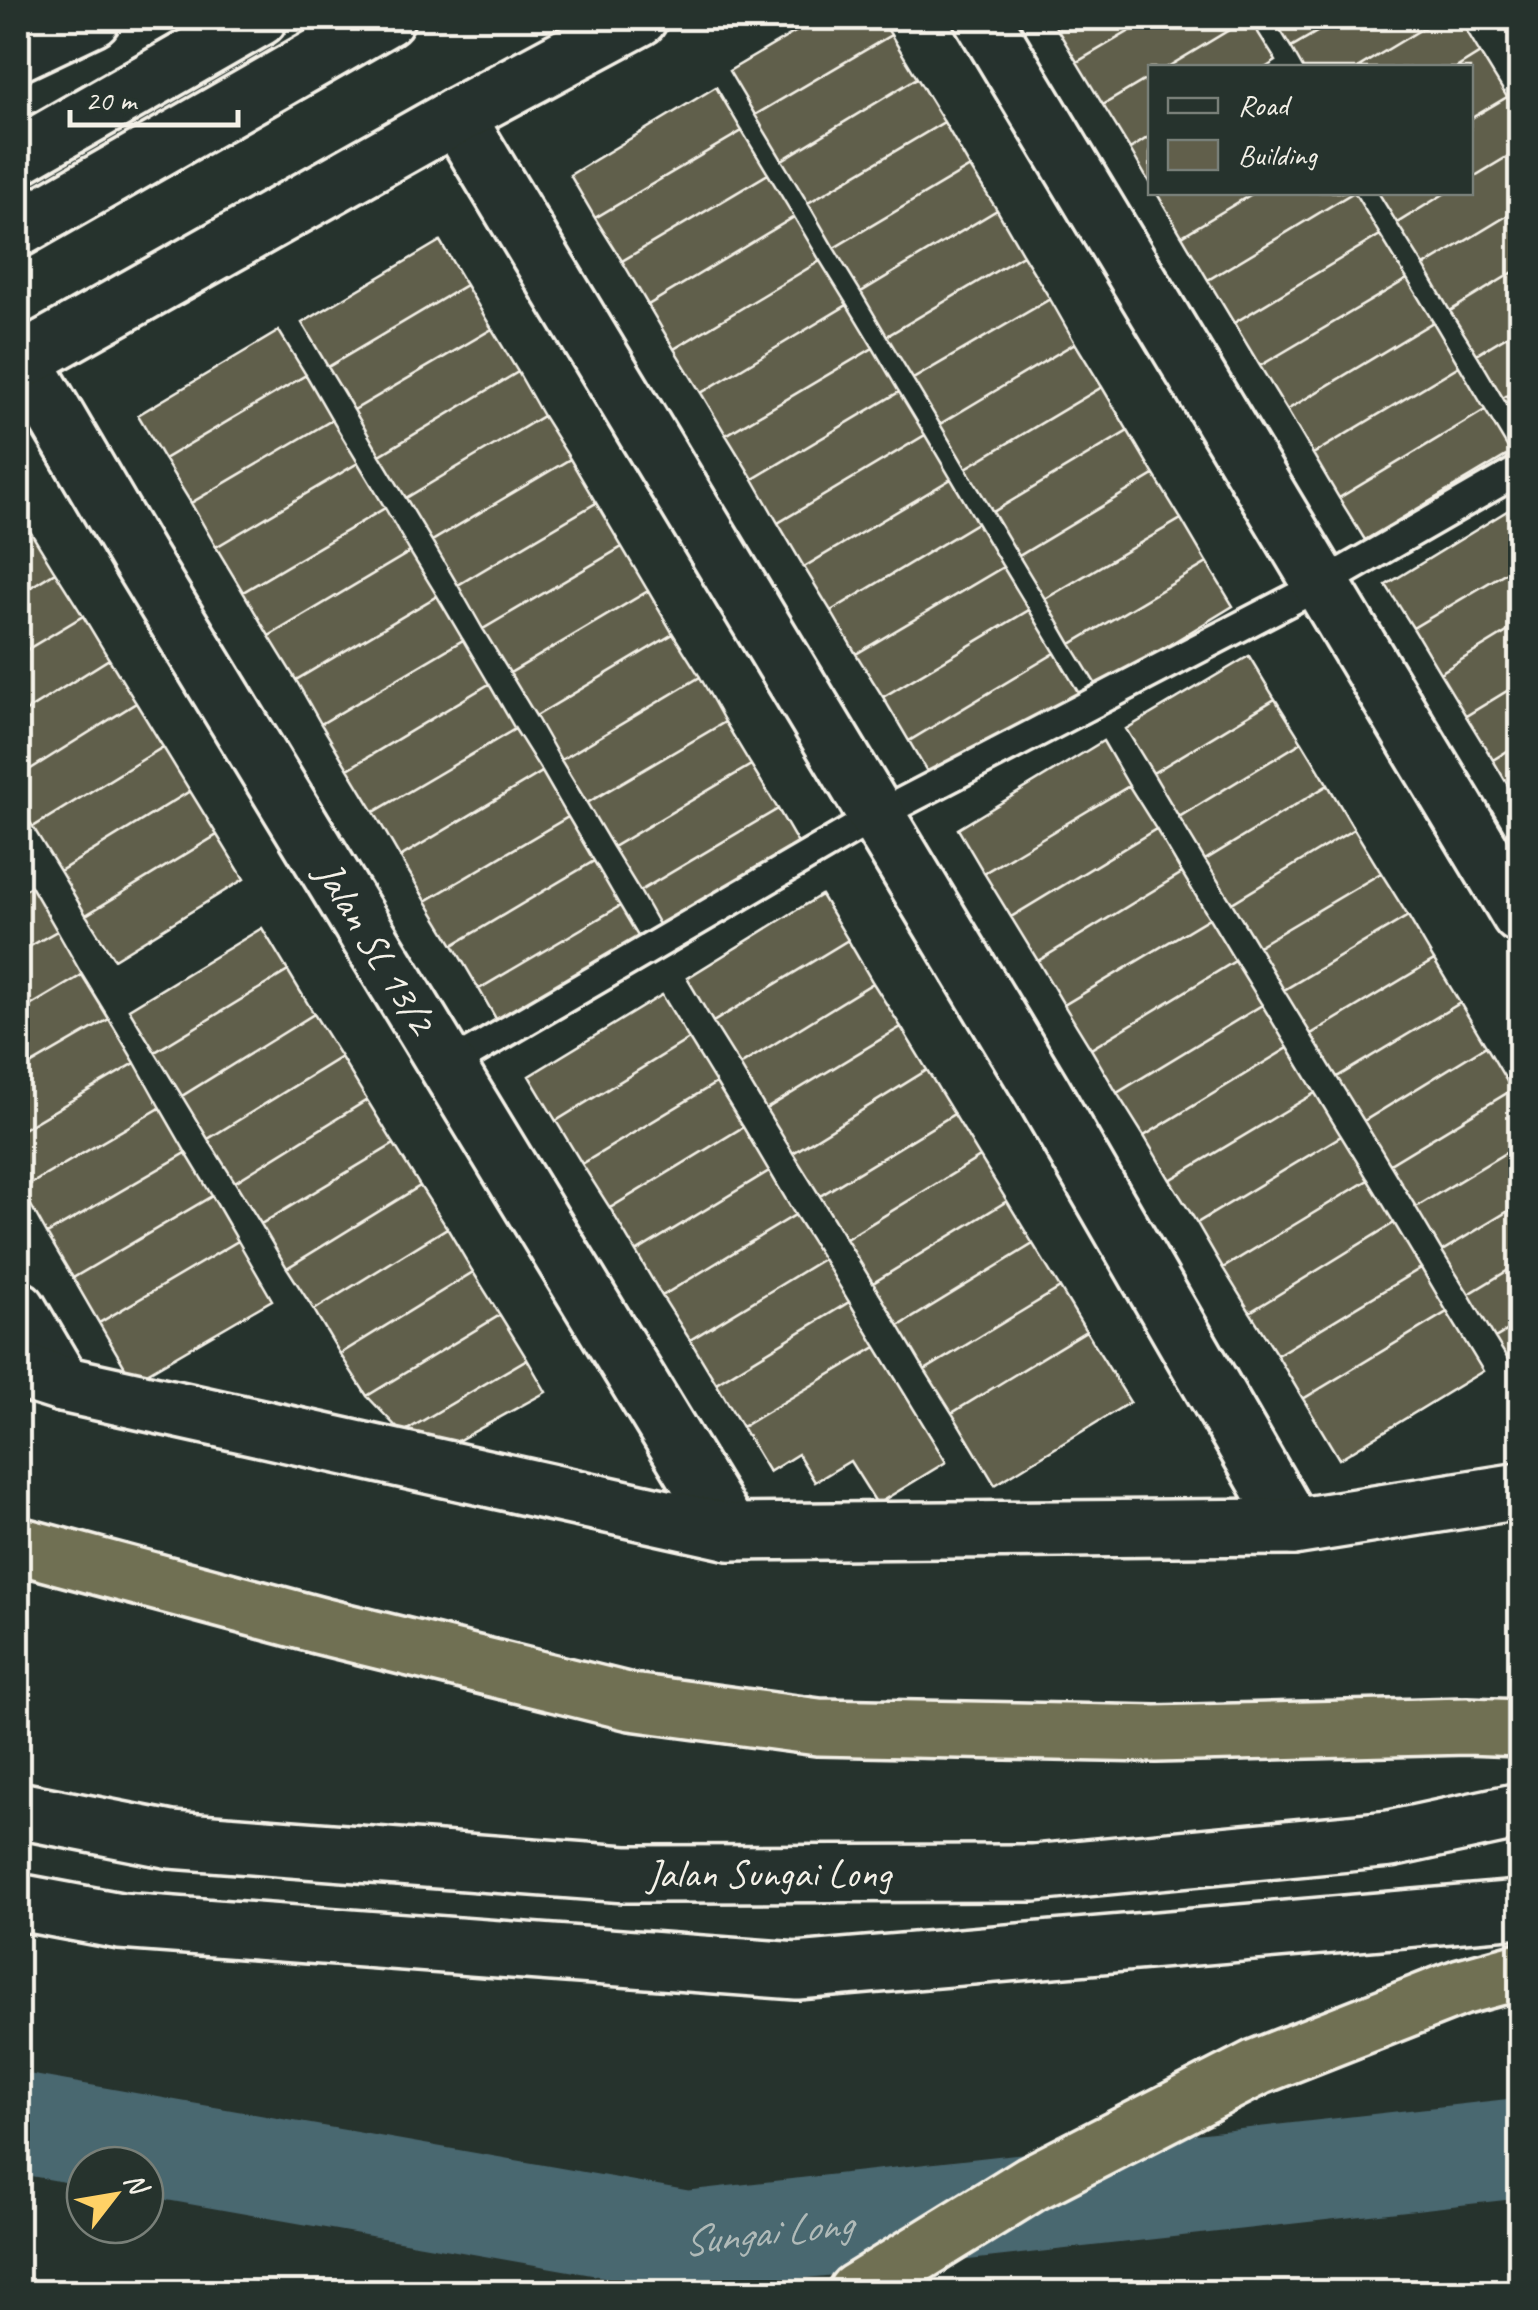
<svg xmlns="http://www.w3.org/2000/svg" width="1538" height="2310" viewBox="0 0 1538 2310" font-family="Caveat,sans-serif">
<rect width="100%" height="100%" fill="#26332d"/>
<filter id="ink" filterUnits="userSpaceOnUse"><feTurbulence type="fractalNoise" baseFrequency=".01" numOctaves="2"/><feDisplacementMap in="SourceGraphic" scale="20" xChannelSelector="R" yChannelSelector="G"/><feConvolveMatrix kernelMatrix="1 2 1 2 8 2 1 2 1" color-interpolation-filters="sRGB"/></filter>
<g filter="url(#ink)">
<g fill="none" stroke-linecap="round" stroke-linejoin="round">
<!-- river -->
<path stroke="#4a6770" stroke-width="100" id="s1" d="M18 2123 687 2241 1520 2148"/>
</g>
<!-- building -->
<path fill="#615f4b" stroke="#f4f1e8" stroke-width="2.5" d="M819 18H881L891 35 755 115 729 71Z
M1053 18H1152L1077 62 1051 19Z
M1152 18H1249L1166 68H1150V77L1103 105 1077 62Z
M1249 18 1276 61 1265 68H1166Z
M1273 18H1341L1291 47Z
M1341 18H1440L1357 68H1303L1291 47Z
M1440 18H1459L1480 53 1456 68H1357Z
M891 35 917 78 782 160 755 115Z
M1480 53 1507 97 1470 119V68H1456Z
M1150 77V136L1130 149 1103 105Z
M917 78 944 122 808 203 782 160Z
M716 87 742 131 595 218 570 175Z
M1507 97 1520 119V149L1470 179V119Z
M944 122 970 167 834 248 808 203Z
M742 131 768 174 622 261 595 218Z
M1150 136V184L1130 149Z
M1520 149V208L1424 266 1397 223 1447 192H1470V179Z
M970 167 997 210 861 292 834 248Z
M768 174 794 217 648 305 622 261Z
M1156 192H1255L1182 236Z
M1255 192H1354L1208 280 1182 236Z
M1354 192 1380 235 1234 323 1208 280Z
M1378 192H1447L1397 223Z
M1520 208V268L1450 311 1424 266Z
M997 210 1023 255 887 336 861 292Z
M794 217 820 261 674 349 648 305Z
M1380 235 1407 279 1260 366 1234 323Z
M440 241 466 285 328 367 302 323Z
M1023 255 1050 299 913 379 887 336Z
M820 261 847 305 701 393 674 349Z
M1520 268V328L1477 354 1450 311Z
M1407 279 1433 322 1287 410 1260 366Z
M466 285 492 329 354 410 328 367Z
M1050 299 1075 343 940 424 913 379Z
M847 305 873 348 726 435 701 393Z
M1433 322 1459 366 1313 454 1287 410Z
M1520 328V387L1503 398 1477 354Z
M492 329 518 372 380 455 354 410Z
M279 331 306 375 164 459 138 415Z
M1075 343 1102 387 966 468 940 424Z
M873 348 899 392 753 479 726 435Z
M1459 366 1485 410 1339 498 1313 454Z
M518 372 543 416 406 498 380 455Z
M306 375 332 420 191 503 164 459Z
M1102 387 1128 431 993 512 966 468Z
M1520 387V427L1503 398Z
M899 392 925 435 778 523 753 479Z
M1485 410 1511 453 1365 540 1339 498Z
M543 416 570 459 432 541 406 498Z
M332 420 358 463 216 547 191 503Z
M1128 431 1154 475 1019 556 993 512Z
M925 435 951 479 804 567 778 523Z
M570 459 596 503 458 585 432 541Z
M358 463 385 508 243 592 216 547Z
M1154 475 1181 519 1045 599 1019 556Z
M951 479 977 523 831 611 804 567Z
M596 503 622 547 483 629 458 585Z
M1520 503V564L1413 628 1386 585Z
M385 508 410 552 269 636 243 592Z
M1181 519 1207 563 1071 644 1045 599Z
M977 523 1003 567 856 654 831 611Z
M28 528 55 572 18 595V535Z
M622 547 648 591 510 673 483 629Z
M410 552 437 596 296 680 269 636Z
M1207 563 1233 606 1098 688 1071 644Z
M1520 564V624L1440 673 1413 628Z
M1003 567 1029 610 883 697 856 654Z
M55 572 83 616 18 655V595Z
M648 591 673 634 536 716 510 673Z
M437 596 463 640 321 724 296 680Z
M1029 610 1055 653 909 741 883 697Z
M83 616 109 659 18 716V655Z
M1520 624V683L1466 716 1440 673Z
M673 634 700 677 561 760 536 716Z
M463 640 489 684 348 769 321 724Z
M1055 653 1081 697 935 785 909 741Z
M1249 656 1275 699 1153 773 1126 729Z
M109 659 136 703 18 777V716Z
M700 677 725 722 587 803 561 760Z
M1520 683V743L1493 760 1466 716Z
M489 684 515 729 374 812 348 769Z
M1275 699 1302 742 1179 817 1153 773Z
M136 703 163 747 33 827 18 802V777Z
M725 722 751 765 613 847 587 803Z
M515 729 542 772 400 857 374 812Z
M1103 741 1129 786 984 873 958 829Z
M1302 742 1328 785 1205 860 1179 817Z
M1520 743V803L1519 804 1493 760Z
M163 747 190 791 60 871 33 827Z
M751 765 778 809 640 891 613 847Z
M542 772 568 817 426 901 400 857Z
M1328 785 1354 829 1232 903 1205 860Z
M1129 786 1156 829 1011 917 984 873Z
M190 791 217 835 86 915 60 871Z
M778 809 803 852 665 935 640 891Z
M568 817 594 861 453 945 426 901Z
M1156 829 1182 873 1038 961 1011 917Z
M1354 829 1381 873 1258 946 1232 903Z
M217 835 244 879 114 959 86 915Z
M594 861 620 906 479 989 453 945Z
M1182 873 1209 918 1064 1005 1038 961Z
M1381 873 1408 916 1284 990 1258 946Z
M31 886 57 931 18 953V894Z
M821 895 848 940 713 1022 687 978Z
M620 906 645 948 503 1031 479 989Z
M1408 916 1434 960 1311 1034 1284 990Z
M1209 918 1235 961 1091 1049 1064 1005Z
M262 928 288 971 155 1052 129 1009Z
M57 931 82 975 18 1013V953Z
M848 940 873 983 740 1065 713 1022Z
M1434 960 1460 1003 1337 1077 1311 1034Z
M1235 961 1262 1005 1117 1093 1091 1049Z
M288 971 314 1014 182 1096 155 1052Z
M82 975 109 1019 18 1072V1013Z
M873 983 901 1027 766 1109 740 1065Z
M662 995 689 1039 556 1121 529 1076Z
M1460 1003 1486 1046 1364 1121 1337 1077Z
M1262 1005 1288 1048 1144 1136 1117 1093Z
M314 1014 341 1057 208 1139 182 1096Z
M109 1019 135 1063 18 1132V1072Z
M901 1027 927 1070 793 1153 766 1109Z
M689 1039 716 1083 582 1164 556 1121Z
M1486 1046 1512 1090 1390 1164 1364 1121Z
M1288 1048 1315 1093 1170 1180 1144 1136Z
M341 1057 367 1100 235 1182 208 1139Z
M135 1063 160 1108 22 1189 18 1182V1132Z
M927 1070 954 1114 820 1196 793 1153Z
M716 1083 743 1127 610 1208 582 1164Z
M1512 1090 1520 1103V1144L1416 1207 1390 1164Z
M1315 1093 1341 1136 1197 1223 1170 1180Z
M367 1100 394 1144 261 1224 235 1182Z
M160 1108 186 1153 47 1234 22 1189Z
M954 1114 980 1157 846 1239 820 1196Z
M743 1127 769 1171 636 1252 610 1208Z
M1341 1136 1368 1180 1223 1268 1197 1223Z
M394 1144 420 1186 287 1268 261 1224Z
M1520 1144V1204L1442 1251 1416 1207Z
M186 1153 212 1196 73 1278 47 1234Z
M980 1157 1007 1201 873 1283 846 1239Z
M769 1171 795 1215 662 1296 636 1252Z
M1368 1180 1394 1223 1250 1312 1223 1268Z
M420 1186 447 1228 314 1310 287 1268Z
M212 1196 238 1241 99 1323 73 1278Z
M1007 1201 1033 1244 899 1326 873 1283Z
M1520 1204V1263L1469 1294 1442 1251Z
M795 1215 823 1259 690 1340 662 1296Z
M1394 1223 1421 1268 1277 1355 1250 1312Z
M447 1228 473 1272 340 1354 314 1310Z
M238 1241 272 1300 133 1381 99 1323Z
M1033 1244 1060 1288 925 1370 899 1326Z
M823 1259 849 1302 716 1383 690 1340Z
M1520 1263V1323L1495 1338 1469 1294Z
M1421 1268 1447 1312 1303 1399 1277 1355Z
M473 1272 500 1315 367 1396 340 1354Z
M1060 1288 1086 1331 952 1413 925 1370Z
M849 1302 876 1347 742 1427 716 1383Z
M1447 1312 1483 1371 1339 1459 1303 1399Z
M500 1315 527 1359 402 1433 367 1396Z
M1520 1323V1379L1495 1338Z
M1086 1331 1130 1402 995 1485 952 1413Z
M876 1347 946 1462 877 1504 850 1461 815 1482 798 1454 769 1472 742 1427Z
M527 1359 546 1392 421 1461 402 1433Z"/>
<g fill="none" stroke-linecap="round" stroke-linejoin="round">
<!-- lane casing -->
<g stroke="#f4f1e8" stroke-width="35">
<path id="lane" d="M448 1066 876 816 1320 585 1520 470"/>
</g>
<!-- street casing -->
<g stroke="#f4f1e8" stroke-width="62">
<g id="street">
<path d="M982 18 1520 915"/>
<path d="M18 53 92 18"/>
<path d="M456 116 1042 1091 1293 1527"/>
<path d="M18 156 259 18"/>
<path d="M18 229 386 18"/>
<path id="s2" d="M23 360 139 558 730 1532"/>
<path d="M18 363 456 116 639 18"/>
<path d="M18 1309 62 1384"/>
<path d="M18 1370 62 1384 730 1532 1293 1527 1520 1491"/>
</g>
</g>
<!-- secondary casing -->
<g stroke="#f4f1e8" stroke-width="62">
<g id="secondary">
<path id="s3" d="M18 1810 171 1840 626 1874 1034 1873 1390 1839 1520 1811"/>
<path d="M18 1902 120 1921 797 1971 1520 1909"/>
</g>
</g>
<!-- highway casing -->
<g stroke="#f4f1e8" stroke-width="62">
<path id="highway" d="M18 1545 321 1626 631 1702 818 1727 1156 1734 1467 1726 1520 1728
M856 2292 1032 2183 1258 2067 1461 1987 1520 1971"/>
</g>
<!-- lane -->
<use href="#lane" stroke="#26332d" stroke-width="28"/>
<!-- street -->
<use href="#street" stroke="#26332d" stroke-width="55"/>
<!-- secondary -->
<use href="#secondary" stroke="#26332d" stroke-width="55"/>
<!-- highway -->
<use href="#highway" stroke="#706f52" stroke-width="55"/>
</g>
</g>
<g text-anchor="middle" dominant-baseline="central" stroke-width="10" stroke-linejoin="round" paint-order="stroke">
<!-- street labels -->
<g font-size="40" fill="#f4f1e8" stroke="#26332d">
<text stroke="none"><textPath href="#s2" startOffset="685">Jalan SL 13/2</textPath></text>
<text stroke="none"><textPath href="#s3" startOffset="755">Jalan Sungai Long</textPath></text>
</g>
<!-- water labels -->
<g font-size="42" font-style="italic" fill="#b0bab8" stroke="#26332d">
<text stroke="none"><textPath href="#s1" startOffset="760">Sungai Long</textPath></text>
</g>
</g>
<!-- margin -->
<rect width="1538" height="2310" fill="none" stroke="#26332d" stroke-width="60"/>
<rect x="30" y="30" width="1478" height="2250" fill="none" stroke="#f4f1e8" stroke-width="4" filter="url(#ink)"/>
<!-- legend -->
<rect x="1148" y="65" width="325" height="130" fill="#26332d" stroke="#787f78" stroke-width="2.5"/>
<rect x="1168" y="98" width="50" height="15" fill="#26332d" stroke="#787f78" stroke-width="2.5"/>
<text x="1238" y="115" font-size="30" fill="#f4f1e8">Road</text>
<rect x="1168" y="140" width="50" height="30" fill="#615f4b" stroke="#787f78" stroke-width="2.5"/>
<text x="1238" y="165" font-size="30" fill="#f4f1e8">Building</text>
<!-- north arrow -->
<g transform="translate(115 2195) rotate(59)"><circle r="48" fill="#26332d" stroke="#787f78" stroke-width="2.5"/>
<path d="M0-8L18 38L0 25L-18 38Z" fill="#ffd166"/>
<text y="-15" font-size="28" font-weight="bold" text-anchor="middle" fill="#f4f1e8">N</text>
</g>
<!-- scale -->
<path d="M70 110v15h168v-15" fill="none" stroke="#f4f1e8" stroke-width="5"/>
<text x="85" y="110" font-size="30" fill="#f4f1e8" stroke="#26332d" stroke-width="8" paint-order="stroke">20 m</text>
</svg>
